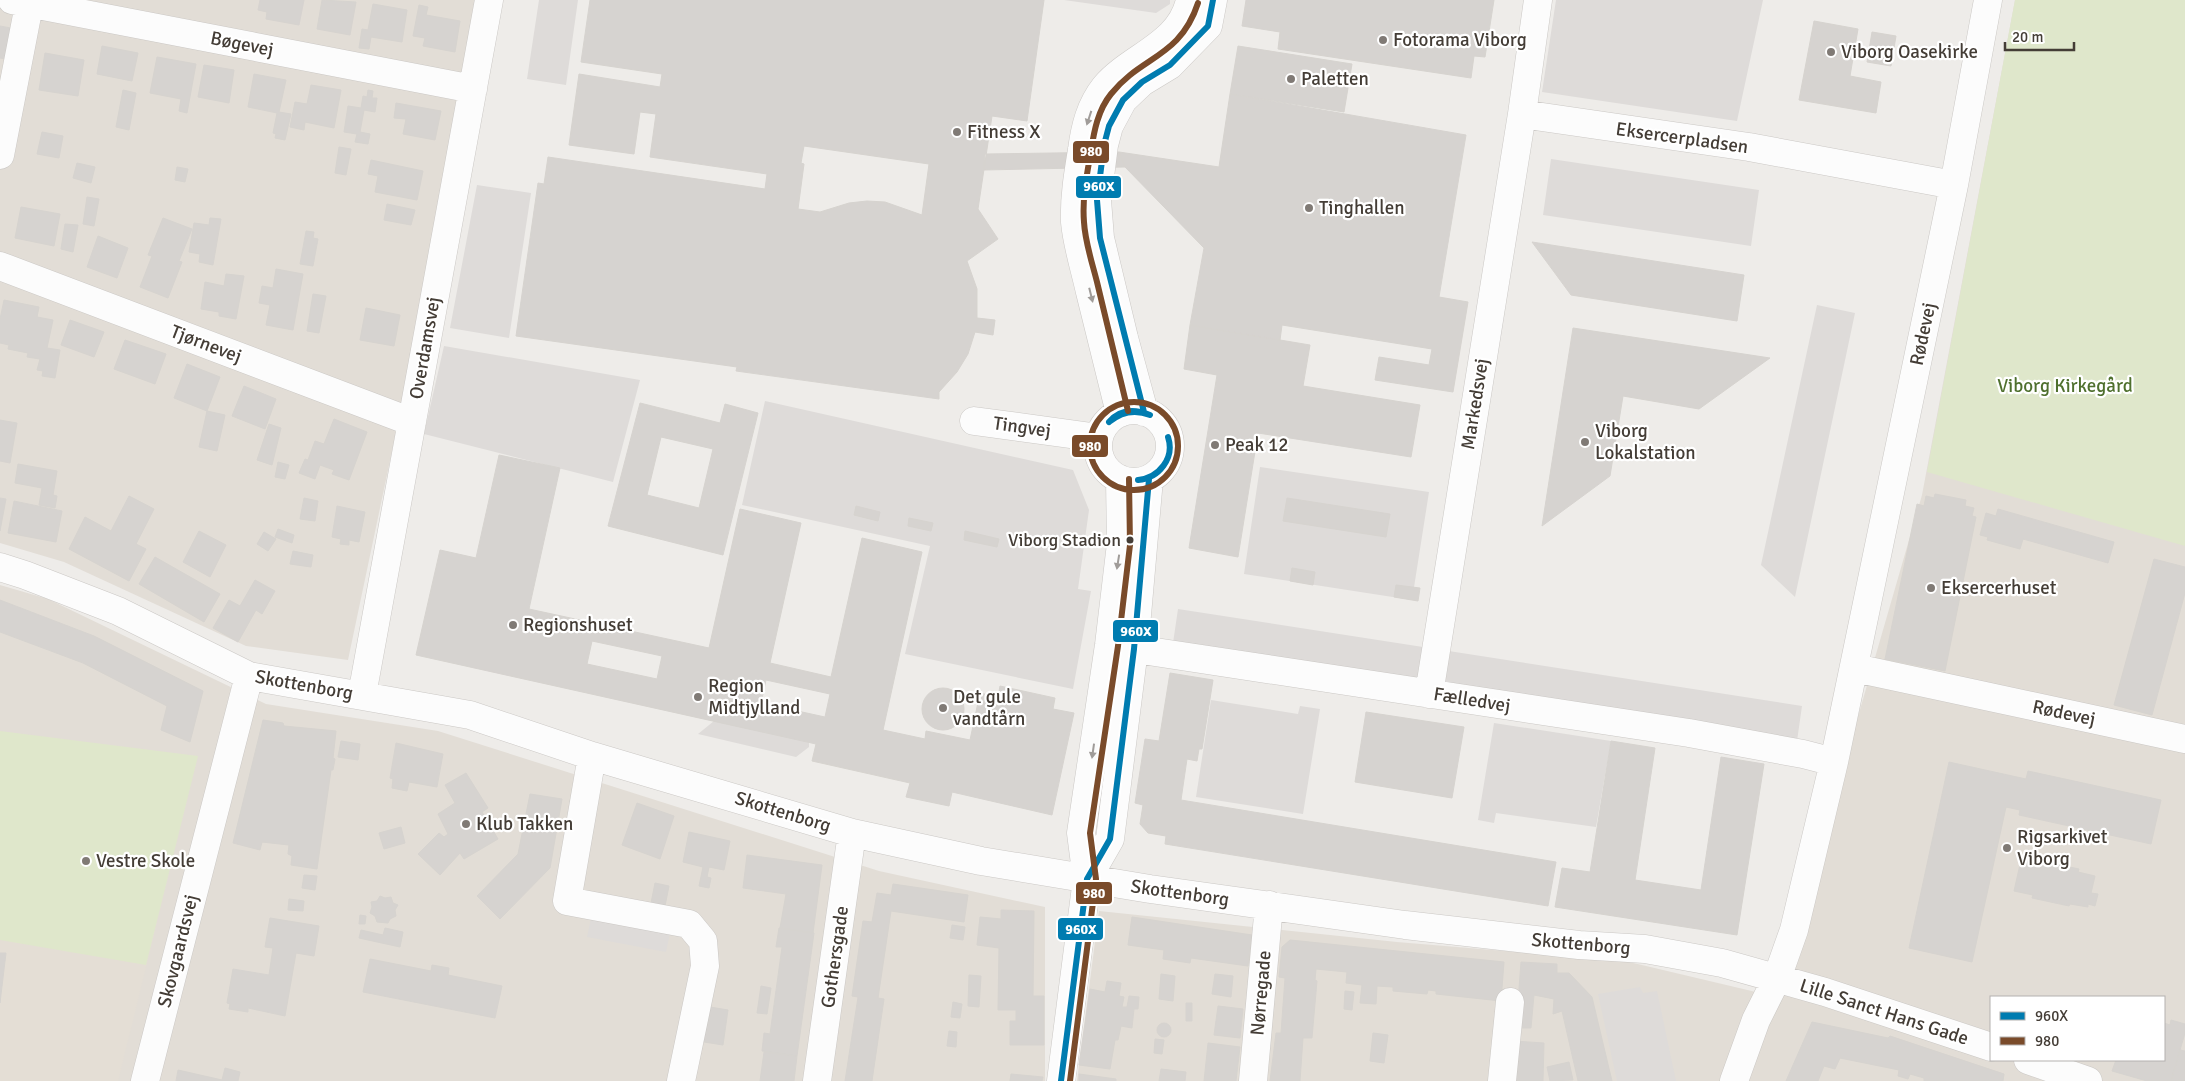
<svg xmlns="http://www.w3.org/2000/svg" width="2185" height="1081" viewBox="0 0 2185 1081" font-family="Signika,sans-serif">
<rect width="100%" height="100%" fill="#eeece9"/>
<!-- residential -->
<path fill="#e2ddd6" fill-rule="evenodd" d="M0 0H487L348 660 246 646 64 562 0 543Z
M2015 0H2185V1081H1077L1099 911 1397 942 1625 961 1777 997 1922 495ZM1991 997H2164V1060H1991Z
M0 585 48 599 266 704 438 731 879 871 1045 907V1081H0Z"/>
<!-- education -->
<path fill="#e4ded5" d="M0 731 198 756 118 1081H0Z"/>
<!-- green -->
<path fill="#dfe7cb" d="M2015 0H2185V546L1927 472Z
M0 731 198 756 146 965 0 940Z"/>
<!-- parking -->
<path fill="#dedbd9" d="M539 0H578L566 85 527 79Z
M1064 0H1170V4L1156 13Z
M1556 0H1763L1737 121 1542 92Z
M1551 159 1759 190 1751 246 1543 215Z
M477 185 531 193 509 338 450 328Z
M1817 305 1855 313 1795 597 1761 565Z
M444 346 640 380 613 482 424 434Z
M765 401 1073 470 1089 510 1078 589 1091 591 1073 689 905 654 930 546 742 505Z
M1260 467 1429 492 1412 600 1244 574Z
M1178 609 1802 706 1797 741 1173 643Z
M1211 700 1298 714 1300 706 1320 709 1303 814 1196 797Z
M714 721 809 742V747L796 757 698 734Z
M1494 723 1611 741 1596 827 1496 813 1494 823 1478 820Z
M591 918 670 933 666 952 587 937Z
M1640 987 1643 993 1657 991 1676 1081H1617L1598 994Z"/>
<!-- building -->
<path fill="#d6d3d0" stroke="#d6d3cf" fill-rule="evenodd" d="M260 0H304L299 25 266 19 267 12 258 10Z
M322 0 356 2 350 35 317 29Z
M590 0H1044L1027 121 992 116 978 209 998 239 967 261 977 289V318L995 320 993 335 975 332 968 354 957 372 939 392V399L736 371 737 367 516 336 538 183 544 184 548 157 765 189 767 174 650 157 656 114 640 112 634 154 569 145 579 74 660 87 662 74 581 62ZM804 146 929 164 922 215 885 202 867 201 849 203 820 212 798 209 804 164 801 163Z
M1246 0H1494L1485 57 1474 56 1471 78 1278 49 1280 32 1242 26Z
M373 4 407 10 402 42 371 37 369 49 359 48 362 29 368 30Z
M419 5 428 7 426 15 460 21 455 52 423 46 425 38 413 36Z
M1814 21 1858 29 1850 76 1881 82 1876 113 1799 100Z
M0 26 11 28 5 59 0 58Z
M1872 32 1896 36 1891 66 1867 62Z
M102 46 138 53 132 81 97 74Z
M1238 46 1352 64 1344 112 1230 94Z
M45 53 84 60 78 96 39 90Z
M157 57 196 64 187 113 179 111 181 99 150 93Z
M204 65 234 70 229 103 198 97Z
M254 74 286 80 279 112 291 114 285 140 275 138 276 134 273 133 277 113 248 107Z
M311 85 341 90 334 128 305 122 304 130 290 127 295 102 307 104Z
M123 90 136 93 129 130 116 127Z
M368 90 373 91 372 98H377L375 112 364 110 360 132 370 134 368 144 355 142 357 134 344 132 348 106 361 108 363 96 367 97Z
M1230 94 1466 135 1439 297 1468 302 1453 392 1375 380 1379 357 1429 365 1432 349 1282 325 1280 340 1190 325 1204 248 1125 167 1119 152 1219 167Z
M396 103 441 111 435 140 403 134 406 119 394 118Z
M42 132 63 136 59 158 37 154Z
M339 147 351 149 346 175 335 173Z
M1119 152 1125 167 984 170 985 154Z
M371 160 423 171 417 200 375 192 378 176 368 174Z
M77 163 95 167 91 183 73 178Z
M177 167 188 169 185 182 175 180Z
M87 197 99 199 94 226 83 224Z
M387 204 415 210 411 225 384 220Z
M21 207 60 214 54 246 15 238Z
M163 218 192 229 179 261 182 262 168 298 140 287 152 256 148 255Z
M210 218 221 219 213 265 199 262 200 254 189 252 194 223 209 225Z
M65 224 78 225 73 252 61 249Z
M306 231 314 232 313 238 318 239 313 266 300 264Z
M98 236 128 248 117 278 87 267Z
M1532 242 1744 275 1737 321 1571 295Z
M276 269 303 274 293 330 266 325 270 305 259 303 262 286 273 288Z
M226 274 244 276 236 319 219 316V312L201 309 205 282 224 286Z
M313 294 326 296 319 333 307 331Z
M4 300 39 307 37 317 53 320 47 348 60 350 55 378 42 376 43 371 37 370 40 359 27 357 28 353 8 349 9 345 0 343V319Z
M366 308 400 315 394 346 360 340Z
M70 320 104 332 94 357 61 345Z
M1190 325 1310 345 1303 386 1420 405 1411 457 1258 433 1238 557 1189 548 1217 375 1184 369Z
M1573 328 1770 358 1699 409 1623 396 1610 476 1542 526Z
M125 340 166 354 155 384 114 369Z
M187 364 220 377 207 411 174 398Z
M244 386 276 399 265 429 232 416Z
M640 403 720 423 725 404 758 413 723 555 608 526ZM661 437 713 449 699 508 647 495Z
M207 411 225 415 217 451 199 447Z
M334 419 367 432 349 480 332 474 334 470 320 465 315 479 299 473 305 459 308 460 315 441 324 444Z
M0 420 17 423 10 463 0 461Z
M269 424 281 428 272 465 257 460Z
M499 455 560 468 529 609 709 648 740 509 801 523 770 663 831 677 862 538 922 552 883 730 925 739 926 731 970 740 980 693 998 697 1000 686 1055 698 1053 709 1074 713 1052 815 952 792 949 806 906 797 910 783 812 761 816 744 416 655 440 550 476 558ZM592 641 662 656 657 679 587 664ZM766 680 830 694 825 717 761 703Z
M278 462 289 465 285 479 275 477Z
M18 464 57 471 53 495 57 496 55 508 39 505 42 488 15 483Z
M1935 494 1966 500 1965 506 1974 508 1972 516 1976 517 1945 671 1885 659 1917 504 1924 506 1926 496 1934 498Z
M129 496 154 509 136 544 146 549 129 581 69 549 85 517 111 531Z
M0 498 6 499 0 531Z
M304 498 318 501 315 521 300 519Z
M1287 498 1390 514 1386 537 1283 521Z
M14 501 62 511 56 542 8 533Z
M337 506 365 512 359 542 349 540V545L340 544 341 539 332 537Z
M856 506 880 512 878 521 854 515Z
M1998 509 2114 542 2108 563 2023 539 2020 549 1987 540 1988 537 1980 535 1986 513 1996 516Z
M909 518 933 523 931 531 908 526Z
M278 529 294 535 292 543 275 537Z
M199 531 226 545 210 577 183 562Z
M965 531 999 539 997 547 964 540Z
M264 532 276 539 268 551 257 544Z
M293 551 313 555 311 567 290 564Z
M155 557 220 594 204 622 139 584Z
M2154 559 2185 567V593L2152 715 2114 705Z
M1292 568 1315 572 1313 585 1290 581Z
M255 580 275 591 262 614 256 610 238 642 213 628 229 600 240 606Z
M1396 585 1420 588 1418 601 1394 597Z
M0 600 94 636 203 691 190 742 161 730 167 706 83 663 0 632Z
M1170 673 1213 680 1202 749H1199L1197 761 1187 759 1181 800 1556 862 1548 906 1165 844 1166 836 1148 833 1140 824 1143 805 1135 803 1145 739 1159 741Z
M922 709a21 21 0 1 1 42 0a21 21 0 1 1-42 0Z
M1366 712 1464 727 1452 798 1355 782Z
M263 720 283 723 284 726 336 731 333 758 335 759 333 770H331L317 869 291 865 292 856 288 854 289 845 262 842 260 850 233 843Z
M341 741 360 744 358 760 338 757Z
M1611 741 1655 748 1635 880 1701 890 1721 757 1764 764 1737 935 1555 907 1562 868 1590 872Z
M396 743 443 754 437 787 409 782 407 791 392 788 393 779 390 778Z
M1949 762 2026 779 2028 771 2161 800 2151 844 2019 815 2020 810 2006 807 1972 962 1909 948Z
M466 773 488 808 482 812 498 839 464 859 460 853 440 875 418 854 439 833 444 837 448 834 438 814 455 803 445 785Z
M530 794 562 799 550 868 500 919 477 896 518 854Z
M637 803 674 816 660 859 622 845Z
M401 827 405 843 384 849 379 833Z
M689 832 730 841 724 870 709 867 707 877 711 878 709 888 699 886 703 867 683 862Z
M747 855 822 865 813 933 780 928 786 894 743 888Z
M2021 860 2040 864 2041 861 2079 869 2078 872 2095 876 2091 893 2098 894 2095 906 2088 904V907L2070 904 2069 906 2032 898 2033 895 2014 891Z
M304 875 317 876 315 890 302 888Z
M655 883 669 886 665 906 651 903Z
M893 884 968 895 964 922 891 911 878 998 884 999 872 1081H845L858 997 852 996 863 921 872 922 877 893 891 895Z
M380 896 385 898 391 897 393 903 398 905 395 910 396 916 390 919 388 923 377 922 375 916 370 913 372 907 371 902 377 901Z
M289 899 304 901 303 911 288 910Z
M1001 910 1034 911 1033 996H1044V1045H1010V1021H1016V1010H998L999 948 977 945 980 917 1001 919Z
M360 915 366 916 365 924H359Z
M1132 917 1252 935 1248 966 1191 958 1190 963 1163 959 1164 950 1128 945Z
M270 918 319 926 314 956 296 953 285 1016 248 1008V1012L229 1009 230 1004 227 1003 233 969 269 975 273 948 265 947Z
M952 925 965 927 963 940 950 938Z
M385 928 403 932 400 947 359 938 361 930 383 935Z
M779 928 814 933 797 1056 762 1051 764 1033 770 1034 782 947H776Z
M1290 940 1504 962 1501 1001 1436 994V991L1428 990 1427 994 1393 991V987L1377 986 1376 1004 1360 1003 1362 985 1346 983 1347 972 1316 969 1315 980 1317 981 1312 1038H1303L1300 1081H1270L1276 1033H1281L1285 978 1279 977 1282 947Z
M0 953H6L0 1003Z
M370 959 431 971 432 965 449 968 448 975 502 986 495 1018 363 992Z
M1521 962 1557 964V973H1569L1592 997 1612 1081H1578L1562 1011 1553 1014 1554 999 1534 995 1531 1028H1516Z
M1161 974 1175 976 1173 1001 1159 999Z
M1215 974 1233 976 1231 997 1212 994Z
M969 975 981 976 979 1007 968 1006Z
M1107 981 1121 983 1119 996 1124 997 1122 1007H1127L1129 996 1139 997 1138 1009H1134L1132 1028 1121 1026 1118 1040H1115L1110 1069 1079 1065 1090 989 1105 992Z
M761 986 771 988 767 1014 757 1013Z
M1345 991 1354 992 1352 1010 1344 1009Z
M953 1002 962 1004 960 1018 951 1017Z
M1186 1003H1192V1021H1186Z
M704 1006 728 1010 723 1045 698 1041Z
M1218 1006 1243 1009 1240 1038 1214 1035Z
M2171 1020 2185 1024V1033L2171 1081H2147L2112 1071 2116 1060H2164V1023L2170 1025Z
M1812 1022 1888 1038 1890 1036 2004 1074 2003 1081H1924V1078L1910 1074 1908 1079 1898 1076 1899 1070 1840 1058 1835 1069 1824 1066 1818 1081H1786Z
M1157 1030a7 7 0 1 1 14 0a7 7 0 1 1-14 0Z
M949 1031 957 1032 956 1047 947 1046Z
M1373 1033 1388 1035 1384 1063 1370 1061Z
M1155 1039 1164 1040 1162 1054 1154 1053Z
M1514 1041 1544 1043 1543 1081H1513Z
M1208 1043 1240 1047 1236 1081H1204Z
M2180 1050 2185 1051V1081H2171Z
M764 1052 797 1056 794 1081H760Z
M1569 1062 1573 1080 1550 1081 1547 1067Z
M225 1068 240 1072 238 1081H176L178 1070 222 1080Z
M1161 1069 1186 1072 1185 1081H1159Z
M1011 1074 1043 1077 1042 1081H1010Z
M1079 1074 1116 1079V1081H1079Z"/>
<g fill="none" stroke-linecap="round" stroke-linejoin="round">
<!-- minor casing -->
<g stroke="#cbc8c5" stroke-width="29">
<path id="minor" d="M12 0 473 89
M1522 114 1749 147 1954 185
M0 155 30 0
M0 266 412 422
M1098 446a36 36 0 1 1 72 0a36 36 0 1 1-72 0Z
M1144 412 1124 338 1100 238 1097 200 1104 145 1109 126 1123 100 1142 82 1170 65 1208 26 1213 0
M1120 413C1110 373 1100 332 1090 292 1085 269 1077 245 1075 222 1074 198 1078 174 1082 150 1085 127 1090 106 1105 87 1131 56 1181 45 1190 0
M974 421 1099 438
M0 567 25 575 118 611 249 676 470 715 592 756 852 833 981 861 1150 889 1405 925 1579 945 1645 949 1722 963 1825 992 1991 1047
M1109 645 1689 733 1803 754 1834 762
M1855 668 2185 739
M1429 694 1522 114 1538 0
M362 695 489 0
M592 756 567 901 689 924 703 941 705 966 681 1081
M1087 879 1110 839 1134 649 1149 479
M2028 1060 2088 1081
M145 1081 249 676
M817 1081 852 833
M1061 1081 1087 879 1081 833 1109 645 1121 544 1120 479
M1253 1081 1269 905
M1502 1081 1510 1002
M1734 1081 1756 1020 1777 978 1794 930 1834 762 1954 185 1988 0"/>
</g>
<!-- minor -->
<use href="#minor" stroke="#fcfcfc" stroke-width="28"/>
<!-- bus-1 casing -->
<g stroke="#fff" stroke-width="10">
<path id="bus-1" d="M1144 412 1100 238 1097 200 1104 145 1109 126 1123 100 1142 82 1170 65 1208 26 1213 0
M1109 422C1120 409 1135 409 1150 415
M1109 422C1121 412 1135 409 1150 415
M1138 480C1159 478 1175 458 1168 437
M1061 1081 1087 879 1110 839 1134 649 1149 479"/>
</g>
<!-- bus-2 casing -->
<g stroke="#fff" stroke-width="10">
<path id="bus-2" d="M1090 446a44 44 0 1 1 88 0a44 44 0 1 1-88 0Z
M1128 411C1118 368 1107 325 1097 282 1092 262 1085 242 1084 222 1082 198 1087 174 1091 151 1094 131 1098 110 1111 94 1141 56 1180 58 1198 3
M1070 1081 1096 879 1090 833 1118 646 1130 545 1129 479"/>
</g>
<!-- bus-1 -->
<use href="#bus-1" stroke="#007cb0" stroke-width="6"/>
<!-- bus-2 -->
<use href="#bus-2" stroke="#7a4b2a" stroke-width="6"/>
</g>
<!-- one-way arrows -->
<defs><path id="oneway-solid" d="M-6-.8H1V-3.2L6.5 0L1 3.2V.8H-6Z" transform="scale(1.25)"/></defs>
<g fill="#a09c99">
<use href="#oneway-solid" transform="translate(1089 118) rotate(108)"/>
<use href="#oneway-solid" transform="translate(1091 295) rotate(76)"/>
<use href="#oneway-solid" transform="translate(1118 562) rotate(99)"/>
<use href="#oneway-solid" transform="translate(1093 751) rotate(98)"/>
</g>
<!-- markers -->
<g fill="#807a75" stroke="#fff" stroke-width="2">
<circle cx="1383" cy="40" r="5"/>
<circle cx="1831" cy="52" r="5"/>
<circle cx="1291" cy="79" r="5"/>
<circle cx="957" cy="132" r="5"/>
<circle cx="1309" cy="208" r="5"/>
<circle cx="1585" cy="442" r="5"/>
<circle cx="1215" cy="445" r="5"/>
<circle cx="1931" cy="588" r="5"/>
<circle cx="513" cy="625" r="5"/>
<circle cx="698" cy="697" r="5"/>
<circle cx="943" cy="708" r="5"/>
<circle cx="466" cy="824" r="5"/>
<circle cx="2007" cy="848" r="5"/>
<circle cx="86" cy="861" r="5"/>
</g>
<circle fill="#443d36" stroke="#fff" stroke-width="2" cx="1130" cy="540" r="4.5"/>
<g text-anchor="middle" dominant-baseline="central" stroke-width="4.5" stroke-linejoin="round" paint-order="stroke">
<!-- bus labels -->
<g font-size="18" fill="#443d36" stroke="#fff" text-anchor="end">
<text x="1121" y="540">Viborg Stadion</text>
</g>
<!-- poi labels -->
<g font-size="19" fill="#443d36" stroke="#fff" text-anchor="start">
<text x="1393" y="40">Fotorama Viborg</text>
<text x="1841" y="52">Viborg Oasekirke</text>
<text x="1301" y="79">Paletten</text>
<text x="967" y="132">Fitness X</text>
<text x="1319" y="208">Tinghallen</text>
<text x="1595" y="431">Viborg<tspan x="1595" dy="22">Lokalstation</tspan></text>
<text x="1225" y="445">Peak 12</text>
<text x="1941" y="588">Eksercerhuset</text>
<text x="523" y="625">Regionshuset</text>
<text x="708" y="686">Region<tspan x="708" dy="22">Midtjylland</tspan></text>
<text x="953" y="697">Det gule<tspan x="953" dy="22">vandtårn</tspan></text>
<text x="476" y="824">Klub Takken</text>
<text x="2017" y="837">Rigsarkivet<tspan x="2017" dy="22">Viborg</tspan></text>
<text x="96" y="861">Vestre Skole</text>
</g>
<!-- street labels -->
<g font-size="19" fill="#443d36" stroke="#fff">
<text transform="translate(242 44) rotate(11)">Bøgevej</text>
<text transform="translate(1682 138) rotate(8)">Eksercerpladsen</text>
<text transform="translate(1923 334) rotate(-78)">Rødevej</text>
<text transform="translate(206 344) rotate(21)">Tjørnevej</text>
<text transform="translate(425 348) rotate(-80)">Overdamsvej</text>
<text transform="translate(1475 404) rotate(-81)">Markedsvej</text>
<text transform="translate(1022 427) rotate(8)">Tingvej</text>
<text transform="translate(304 685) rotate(10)">Skottenborg</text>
<text transform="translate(1472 700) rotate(9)">Fælledvej</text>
<text transform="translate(2064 713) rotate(12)">Rødevej</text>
<text transform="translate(783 812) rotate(17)">Skottenborg</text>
<text transform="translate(1180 893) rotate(8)">Skottenborg</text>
<text transform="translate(1581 944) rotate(5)">Skottenborg</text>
<text transform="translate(178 951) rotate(-76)">Skovgaardsvej</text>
<text transform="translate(835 957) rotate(-82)">Gothersgade</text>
<text transform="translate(1261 993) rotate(-85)">Nørregade</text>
<text transform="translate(1884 1012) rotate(18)">Lille Sanct Hans Gade</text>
</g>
<!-- park labels -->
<g font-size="19" fill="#4f702e" stroke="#fff">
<text x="2065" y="386">Viborg Kirkegård</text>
</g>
</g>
<g stroke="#fff" stroke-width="2">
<rect x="1072" y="140" width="38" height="24" rx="5" fill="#7a4b2a"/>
<rect x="1075" y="175" width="47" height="24" rx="5" fill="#007cb0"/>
<rect x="1071" y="434" width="38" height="24" rx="5" fill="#7a4b2a"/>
<rect x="1112" y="619" width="47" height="24" rx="5" fill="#007cb0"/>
<rect x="1075" y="881" width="38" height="24" rx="5" fill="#7a4b2a"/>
<rect x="1057" y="917" width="47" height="24" rx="5" fill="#007cb0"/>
</g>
<g font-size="14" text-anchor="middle" font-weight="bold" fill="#fff">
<text x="1091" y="156">980</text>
<text x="1099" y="191">960X</text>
<text x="1090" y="451">980</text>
<text x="1136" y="636">960X</text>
<text x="1094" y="898">980</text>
<text x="1081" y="934">960X</text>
</g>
<!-- legend -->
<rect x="1990" y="996" width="175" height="65" fill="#ffffff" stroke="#b4b1af"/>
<rect x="2000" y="1012" width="25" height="8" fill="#007cb0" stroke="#b4b1af"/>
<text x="2035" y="1021" font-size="15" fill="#443d36">960X</text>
<rect x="2000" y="1037" width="25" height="8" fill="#7a4b2a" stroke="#b4b1af"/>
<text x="2035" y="1046" font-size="15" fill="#443d36">980</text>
<!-- scale -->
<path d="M2005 42v8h69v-8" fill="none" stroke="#443d36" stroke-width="2.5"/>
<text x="2012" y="42" font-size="15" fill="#443d36" stroke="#ffffff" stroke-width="4" paint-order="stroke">20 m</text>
</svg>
